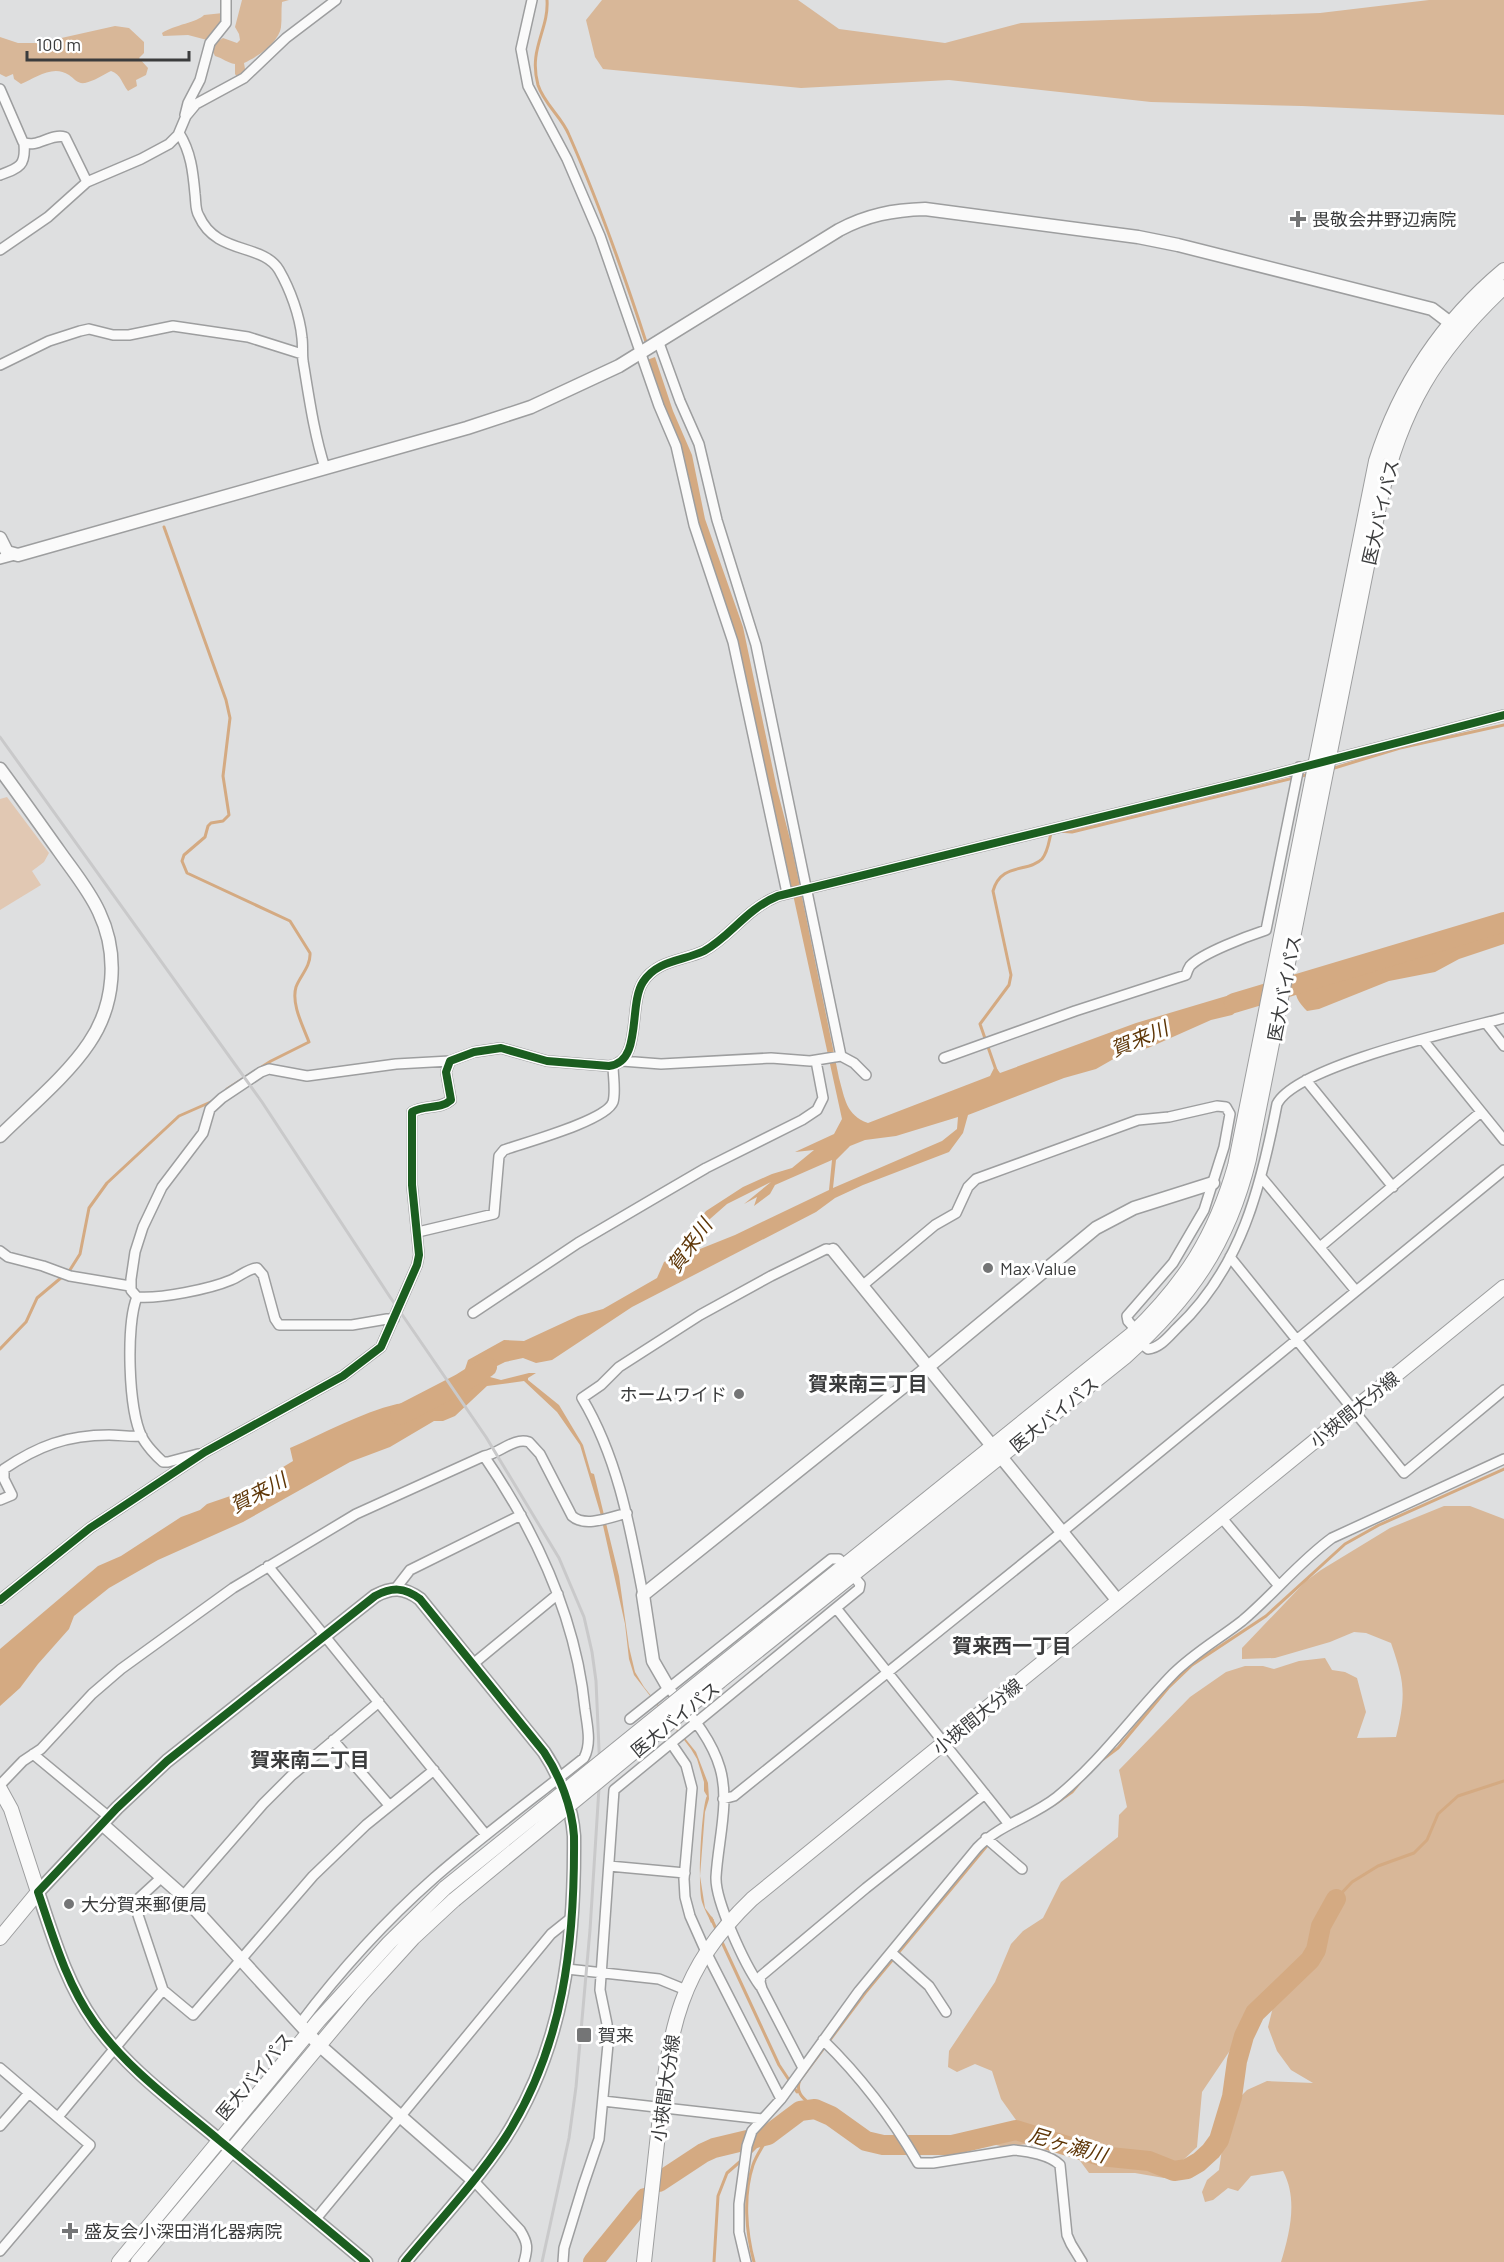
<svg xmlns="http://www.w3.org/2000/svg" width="1504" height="2262" viewBox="0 0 1504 2262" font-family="Barlow,'Noto Sans JP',sans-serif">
<rect width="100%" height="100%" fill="#dedfe0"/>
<!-- green -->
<path fill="#e1c8b3" d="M7 797 49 853 44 862 32 871 41 885 0 910V799Z"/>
<!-- forest -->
<path fill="#d8b798" d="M242 0H289L282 2C281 10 282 19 281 27 279 42 258 57 244 63L246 75 237 77 235 74V64C227 63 223 58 215 56L213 52 214 44 223 38 237 43 240 40 239 34 235 27Z
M602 0H798L839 29 945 43 1021 23 1320 13 1429 0H1504V115L1302 106 1151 102 949 80 801 88 603 69 595 57 586 20Z
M223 13 225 18 207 40 188 35 163 36 162 33C174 25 198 22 204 15Z
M115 26 129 28 144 42V53L139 58 148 68 146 75 136 80 137 86 128 91C122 84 121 74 111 71 103 75 94 81 85 83 77 84 75 79 69 75 53 64 35 78 21 84L14 79 13 74 6 77 0 74V37L18 43H39Z
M1444 1506H1470L1504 1519V2262H1281C1290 2232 1298 2199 1283 2171L1251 2176 1238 2191 1228 2188 1213 2200 1205 2202 1202 2192 1207 2180 1219 2170 1224 2135 1233 2104 1247 2090 1267 2081 1313 2083 1291 2070 1277 2051 1268 2027 1274 2003 1260 2015 1233 2046 1202 2092 1197 2147 1164 2178 1135 2173H1089L1064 2139 1004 2147 993 2144 998 2135 1016 2120 1001 2099 992 2071 975 2064 957 2072 948 2067 949 2051 995 1982 1011 1944 1023 1931 1043 1918 1061 1882 1118 1837 1119 1815 1127 1807 1119 1770 1190 1697 1226 1672 1245 1666H1263L1274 1669 1299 1661 1325 1658 1332 1670 1345 1672 1357 1678 1366 1712 1357 1738 1396 1737C1406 1695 1405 1683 1391 1643L1366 1633 1354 1632 1330 1642 1275 1658 1242 1659V1648L1306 1581 1321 1570 1390 1528Z"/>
<!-- water -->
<path fill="#d4aa82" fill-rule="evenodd" d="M655 357 673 411 692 455 705 519 743 627 777 789 791 843 839 1078C845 1099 846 1115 868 1123L990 1076 995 1066 1000 1073 1136 1023 1260 986 1258 1002 1249 1003 1232 1015 1211 1020 1148 1048 1124 1053 1096 1069 1064 1078 968 1115 963 1133 949 1152 863 1185 835 1198 816 1212 632 1307 552 1360 536 1363 523 1358 505 1362 493 1368 490 1377 501 1380 529 1373H536L528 1378V1380L559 1405 583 1445 591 1473 594 1474 619 1576 629 1647 635 1672 644 1687 696 1752 708 1783 709 1799 705 1812 700 1876 705 1908 714 1920 711 1923C708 1915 704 1909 702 1902 697 1885 702 1803 707 1796L704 1791V1782L697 1759 691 1749 634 1675 629 1659 625 1624 600 1512 580 1445 557 1412 524 1381 487 1386 455 1416 443 1421H434L390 1447 350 1462 243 1522 158 1560 109 1588 74 1616 69 1629 38 1664 20 1688 0 1706V1649L98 1566 121 1556 181 1517 200 1510 207 1504 242 1492 293 1461 290 1448C325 1433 360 1413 397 1404 410 1401 422 1407 433 1405 446 1404 455 1394 465 1387L464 1372 468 1360 504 1340 524 1341 578 1316 603 1309 657 1278 664 1262 685 1249 692 1229 706 1211 743 1187 772 1174 792 1168 814 1150 795 1152 834 1134 842 1119 737 638 696 520 684 456 668 418 647 360ZM958 1117 957 1129 942 1141 833 1188 836 1160 850 1146 865 1140 896 1136ZM832 1160 829 1190 735 1235 685 1255 702 1226 727 1204 771 1182 744 1204 757 1197 754 1206 770 1194 775 1185Z
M1504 925V944L1459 959 1435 972 1389 981 1319 1009 1307 1011C1297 1001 1293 994 1297 980L1388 959 1391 962 1399 960Z"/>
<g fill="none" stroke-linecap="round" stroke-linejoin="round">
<!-- stream -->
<path stroke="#d4aa82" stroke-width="3" d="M547 0C549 30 528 49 538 85 544 104 562 117 569 135 599 203 624 274 647 345
M164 527 226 700 230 718 223 776 229 815 223 821 211 823 208 826 205 837 184 855 182 861 187 873 290 921 310 953C311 966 300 976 296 987 291 1004 303 1026 309 1042L271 1061 227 1089
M1331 769 1400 748 1504 725
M1057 831 1072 832 1310 774
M996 1070 980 1024 1009 985 1011 975 993 891C1001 862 1028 873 1042 859 1048 852 1049 841 1051 833
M68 1273 80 1254 89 1208 107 1183 179 1116 213 1101
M0 1349 26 1322 37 1298 62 1277
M1098 1763 1118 1748 1168 1688 1192 1665 1266 1616 1345 1544 1379 1525 1504 1469
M1055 1804 1072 1792 1081 1781
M1336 1899 1352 1882 1378 1866 1414 1853 1427 1840 1438 1814 1458 1796 1504 1781
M711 1918 717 1931
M721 1940 779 2065 797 2092
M815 2109C806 2100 794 2094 800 2080L865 1993 990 1842
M750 2153 768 2135
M714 2262 718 2196 727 2173 743 2159
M754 2262C746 2232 743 2195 753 2165 756 2156 762 2148 766 2140"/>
<!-- river -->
<path stroke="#d4aa82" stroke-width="20" d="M1234 1003 1504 922
M400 1415 460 1384 487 1367
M659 2182 703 2153 714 2148 768 2135 800 2111 815 2109 831 2116 866 2141 883 2145H952L1016 2130 1100 2156 1149 2161 1174 2171 1187 2169 1199 2162 1211 2151 1219 2140 1232 2097 1237 2061 1244 2036 1255 2013 1310 1960 1316 1950 1321 1926 1336 1899
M593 2262 645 2198"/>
<!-- minor casing -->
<g stroke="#9d9e9f" stroke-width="12">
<path id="minor" d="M532 0 521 49 528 86 567 159 600 236 659 406 676 446 694 525 733 642 787 893
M0 89 23 142C37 149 50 133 65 137L87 182
M185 115 188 103 200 80 210 43 226 23V0
M179 133C191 152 193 172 195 194 196 201 195 210 199 216 216 255 263 243 279 270 290 289 300 316 302 338 303 346 302 353 303 361 309 397 314 434 325 468
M0 175C19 168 26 166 24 144
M0 250 48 217 87 182 141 159 169 144 178 135 186 116 196 104 244 78 286 38 336 0
M659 343 680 401 699 444 717 520 756 645 841 1056
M0 365 49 341 80 331 89 329 113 335H129L173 326 248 337 302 354
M0 559 15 555
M1486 1023 1504 1046
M1423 1040 1504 1140
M944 1058 1075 1011 1186 975C1187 972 1188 969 1190 966 1202 953 1248 936 1266 930L1299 767
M622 1061 661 1064 771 1058 810 1061 841 1056 854 1063 866 1075
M1306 1080 1393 1187
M1262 1178 1356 1291
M418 1232 494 1214 499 1156 504 1150C523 1143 606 1121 613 1102 616 1092 613 1076 613 1065
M1320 1247 1481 1112
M0 1251 8 1257 43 1266 70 1276 130 1286
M1230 1257 1404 1473 1504 1390
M862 1286 935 1225 956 1213 968 1187 976 1179 1138 1120 1169 1117 1217 1106 1226 1107 1230 1114 1224 1147 1204 1210 1173 1263 1127 1316 1128 1321 1136 1330
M137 1297C126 1324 128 1410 142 1437 146 1445 156 1456 163 1462H168L198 1454
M473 1313 578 1243 658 1196 706 1168 802 1120 817 1110 823 1098 816 1061
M394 1319H387L352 1325H279L275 1319 263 1275 257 1268C248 1269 240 1276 231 1280 210 1289 160 1299 137 1297L131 1290V1279L135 1252 143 1227 162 1187 203 1133 210 1109 222 1098 261 1072 269 1069 307 1076 396 1064 450 1061
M1140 1343 1148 1349C1160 1348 1169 1336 1177 1328 1241 1268 1261 1187 1277 1104 1296 1066 1459 1030 1504 1018
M0 1500 12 1495 4 1479V1469C38 1446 67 1435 109 1435 120 1435 131 1437 142 1436
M1221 1517 1279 1586
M268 1566 486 1835
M396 1588 410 1570 521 1515
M643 1595C630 1527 618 1458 582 1398L601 1385 619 1367 700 1315 771 1276 826 1249 833 1250
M0 1600 90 1528 119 1509 205 1452 343 1376 381 1347 417 1265 419 1255 412 1185V1112C425 1104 440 1110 451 1100L446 1072 450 1061 474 1052 501 1048 547 1061 609 1066C643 1062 628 1005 643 982 657 960 683 961 704 951 731 936 746 909 778 896L1257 779 1504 715
M836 1608 1008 1823
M473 1664 558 1594
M668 1687C688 1712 711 1737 720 1768 730 1802 718 1841 716 1877 715 1901 745 1965 760 1986
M333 1740 389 1805
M671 1743 686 1765 692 1788 684 1879 685 1897 690 1916 706 1952 781 2099
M33 1754 109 1817
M0 1785 23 1761 41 1749 92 1694 121 1669 233 1588 356 1514 484 1456C499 1454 513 1437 529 1442L540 1454 572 1516C585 1528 611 1517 627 1513
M723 1799 734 1796 1062 1532 1504 1170
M986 1838 1022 1869
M609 1866 685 1873
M162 1877 137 1900 136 1909 163 1990 193 2015 313 1876 366 1825 434 1770
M183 1896 263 1804 291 1776 379 1702
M892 1953 929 1986 946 2012
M567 1969 659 1979 686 1990
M299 2025C339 1972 384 1922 434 1878 482 1836 534 1798 584 1758 592 1743 587 1725 585 1709 576 1617 536 1532 484 1456
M823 2040C860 2076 892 2118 918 2163H933L1014 2150C1028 2151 1050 2155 1060 2165L1067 2235 1071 2244 1082 2262
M0 2068 90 2145 0 2251
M803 2068 762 1989 760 1982 761 1976 866 1888 985 1794
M603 2101 762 2119
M58 2117 163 1990
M0 2126 29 2093
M473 2180 520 2230C528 2243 528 2248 524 2262
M315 2220 551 1934 571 1918
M563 2262 564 2248 583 2186 599 2139 608 2044 607 2024 600 1990 614 1790 859 1589 860 1584 839 1559H831L630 1719
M746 2262 739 2232V2204L747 2146 752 2131 781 2099 859 1991 977 1848C1000 1824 1032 1817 1057 1797 1101 1761 1134 1714 1173 1674 1194 1653 1219 1639 1242 1621 1273 1595 1299 1562 1332 1538L1504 1459"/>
</g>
<!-- tertiary casing -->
<g stroke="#9d9e9f" stroke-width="15">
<path id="tertiary" d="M0 538 7 552 18 555 467 428 531 407 619 366 839 230C867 215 893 210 925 209L1138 237 1178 245 1432 309 1457 328
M0 769C20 796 39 823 59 851 73 871 89 890 99 912 119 954 115 1005 89 1043 67 1076 28 1108 0 1136
M833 1250 1118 1601
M668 1687 653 1661 643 1595 928 1367 1096 1228 1134 1208 1213 1183
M102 1824 183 1896 319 2045 473 2180
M366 2262C317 2221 268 2180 219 2140 175 2103 127 2069 94 2022 66 1983 53 1936 38 1892L117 1808 167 1761 375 1596C392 1587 404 1587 420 1599L544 1752C560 1776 572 1807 574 1836 575 1943 564 2046 505 2138 476 2182 439 2221 405 2262"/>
</g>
<!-- secondary casing -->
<g stroke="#9d9e9f" stroke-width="16">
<path id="secondary" d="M712 1672 1132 1334C1185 1283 1215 1236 1235 1166L1376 461C1400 385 1443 321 1504 270
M720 1681 1125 1357C1190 1298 1228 1245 1249 1159L1380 501C1401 409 1435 352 1504 287
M0 1789 11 1809 38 1892 0 1938
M119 2262 319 2020 389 1943 445 1888
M138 2262 363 1993 413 1938 454 1900
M644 2262C649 2216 654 2171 659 2125 670 2028 678 1970 752 1899L1504 1287"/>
</g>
<!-- minor -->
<use href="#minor" stroke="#fafafa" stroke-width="9"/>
<!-- tertiary -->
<use href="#tertiary" stroke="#fafafa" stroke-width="12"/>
<!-- secondary -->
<use href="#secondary" stroke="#fafafa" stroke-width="14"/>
<!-- rail -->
<path stroke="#c9c9ca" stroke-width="3" d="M0 737 262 1102 390 1297 486 1437 559 1558 584 1617 592 1652 596 1681 600 1772 590 1930 576 2087 569 2138 542 2262"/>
<!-- secondary-bridge casing -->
<g stroke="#9d9e9f" stroke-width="16" stroke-linecap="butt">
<path id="secondary-bridge" d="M445 1888 712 1672
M454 1900 720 1681"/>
</g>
<!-- secondary-bridge -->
<use href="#secondary-bridge" stroke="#fafafa" stroke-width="14"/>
<!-- cycleway casing -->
<g stroke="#fff" stroke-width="11">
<path id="cycleway" d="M0 1600 90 1528 119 1509 205 1452 343 1376 381 1347 417 1265 419 1255 412 1185V1112C425 1104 440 1110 451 1100L446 1072 450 1061 474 1052 501 1048 547 1061 609 1066C643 1062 628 1005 643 982 657 960 683 961 704 951 731 936 746 909 778 896L1257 779 1504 715
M366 2262C317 2221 268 2180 219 2140 175 2103 127 2069 94 2022 66 1983 53 1936 38 1892L117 1808 167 1761 375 1596C392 1587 404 1587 420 1599L544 1752C560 1776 572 1807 574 1836 575 1943 564 2046 505 2138 476 2182 439 2221 405 2262"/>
</g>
<!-- cycleway -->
<use href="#cycleway" stroke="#1b5e20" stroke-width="8"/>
</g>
<!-- markers -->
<g fill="#747576" stroke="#fff" stroke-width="2">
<path d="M1295 210h6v6h6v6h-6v6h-6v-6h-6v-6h6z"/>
<circle cx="988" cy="1268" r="6"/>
<circle cx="739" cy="1394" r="6"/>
<circle cx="69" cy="1904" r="6"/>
<rect x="576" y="2027" width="16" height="16" rx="3"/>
<path d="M67 2222h6v6h6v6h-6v6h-6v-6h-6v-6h6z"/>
</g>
<g text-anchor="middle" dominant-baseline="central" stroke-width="6" stroke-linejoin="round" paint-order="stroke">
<!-- poi labels -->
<g font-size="18" fill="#3b3c3d" stroke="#fff" text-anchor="start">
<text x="1312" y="219">畏敬会井野辺病院</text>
<text x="1000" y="1268">Max Value</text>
<text x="727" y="1394" text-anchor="end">ホームワイド</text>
<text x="81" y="1904">大分賀来郵便局</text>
<text x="598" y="2035">賀来</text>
<text x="84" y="2231">盛友会小深田消化器病院</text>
</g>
<!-- street labels -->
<g font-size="18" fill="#3b3c3d" stroke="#fff">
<text transform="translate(1380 512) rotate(-77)">医大バイパス</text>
<text transform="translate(1284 988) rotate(-79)">医大バイパス</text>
<text transform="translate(1354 1409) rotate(-39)">小挾間大分線</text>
<text transform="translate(1054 1414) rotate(-39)">医大バイパス</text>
<text transform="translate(977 1716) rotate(-39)">小挾間大分線</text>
<text transform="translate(675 1719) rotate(-39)">医大バイパス</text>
<text transform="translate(254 2076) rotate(-50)">医大バイパス</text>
<text transform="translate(665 2088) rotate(-82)">小挾間大分線</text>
</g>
<!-- water labels -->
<g font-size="20" font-style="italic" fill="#5e3607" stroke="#fff">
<text transform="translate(1139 1038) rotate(-23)">賀来川</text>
<text transform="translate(689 1245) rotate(-54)">賀来川</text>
<text transform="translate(258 1492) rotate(-28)">賀来川</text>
<text transform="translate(1068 2144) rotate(16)">尼ヶ瀬川</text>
</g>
<!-- neighbourhood labels -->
<g font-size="20" font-weight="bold" fill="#3b3c3d" stroke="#fff">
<text x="868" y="1383">賀来南三丁目</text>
<text x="1012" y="1645">賀来西一丁目</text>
<text x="310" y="1759">賀来南二丁目</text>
</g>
</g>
<!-- scale -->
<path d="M27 51v9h162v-9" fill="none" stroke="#3b3c3d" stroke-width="3"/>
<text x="36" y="51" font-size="18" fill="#3b3c3d" stroke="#ffffff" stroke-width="4.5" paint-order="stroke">100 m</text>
</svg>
